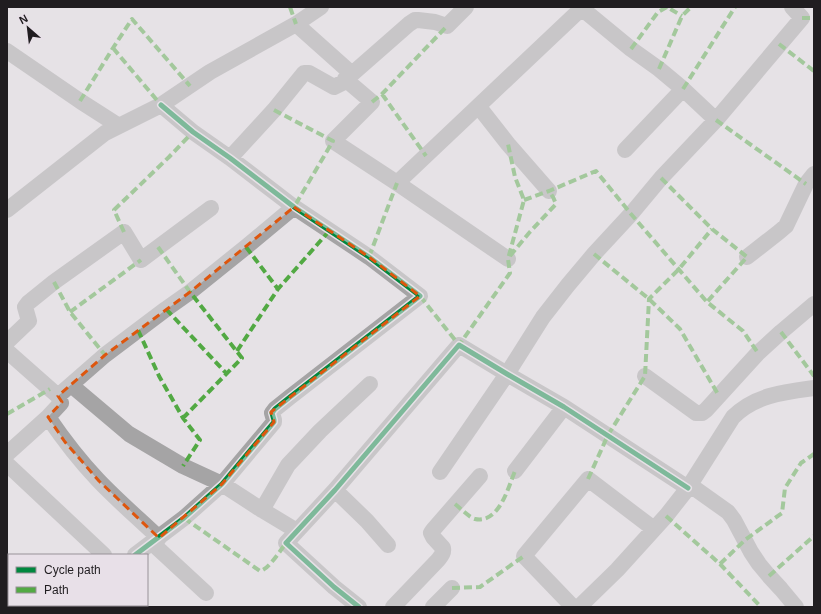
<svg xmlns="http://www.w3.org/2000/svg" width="821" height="614" viewBox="0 0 821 614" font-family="Helvetica,sans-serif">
<rect width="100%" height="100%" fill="#e6e2e6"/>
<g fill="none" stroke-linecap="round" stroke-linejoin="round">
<!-- minor -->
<path stroke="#a5a4a5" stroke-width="16" d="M580 7 631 49 659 69 683 89 716 120
M296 24 352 74 409 24 415 20H418L435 22 447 26 466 7
M7 51 80 101 119 126
M345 79 372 102 333 141 397 183 508 259
M479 107 508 144 549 191
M625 150 683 89
M230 158 274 110 304 73H309L334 87 342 83 352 74
M397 183 582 8
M7 210 105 133 161 105 210 72 296 24 321 7
M747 257 779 232 786 226 806 184 814 174
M7 342 29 321 25 307 28 303 54 282 124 232 141 260 211 208
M7 351 50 389 58 396 61 403 48 417 7 454
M645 376 696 413H702L706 410 758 353 781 332 814 304
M71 385 129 434 183 466 222 484 262 510 297 531
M58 396 105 355 166 309 190 292 246 247 294 207
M48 417C63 439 79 460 98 480 117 500 139 519 159 538
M7 464 104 555
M515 471 564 407
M440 472 507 374 543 317 568 285 594 254 631 214 661 178 716 120 802 18 792 7
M690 485 728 512 734 520 751 552 759 564 769 576 781 589 796 607
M335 490 367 521 388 545
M262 510 288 465 320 431 370 384
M152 543 206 593
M135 555 184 518 222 484 274 422V420L272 413 275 409 290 397 420 296 369 257 294 207 230 158 193 132 161 105
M123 605 125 607
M78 607 80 605
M359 607 334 587 286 543 335 490 459 345 507 374 564 407 688 488
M393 607 438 560C441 556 444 553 443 548L433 537 431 533 433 530 480 476
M433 607 452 588
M573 607 524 556 588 479 654 529
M579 607 617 570 666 516 688 488 733 417C755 395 784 392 814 388"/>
<!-- quiet -->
<path stroke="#52a943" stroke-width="4" stroke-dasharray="8 4" stroke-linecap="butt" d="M290 7 296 24
M802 18H814
M779 44 814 71
M113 48 161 105
M631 49 658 12 667 7 682 16
M659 69 682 16 691 7
M683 89 735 7
M382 94 426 156
M80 101 113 48 132 19 190 86
M372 102 382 94 447 26
M274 110 333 141 294 207
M716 120 806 184
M661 178 712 229 747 257 707 302
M524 200 549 191 596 171 631 214 707 302 743 331 758 353
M124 232 114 210 169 157 193 132
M158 247 190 292 242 358 183 418
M246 247 278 289
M594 254 649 299 680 329 719 396
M510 256 529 233 556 204 553 197 549 191
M369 257 397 183
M54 282 70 312 105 355
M420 296 459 345 510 273 508 259 524 200 515 177 508 144
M166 309 226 373
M70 312 141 260
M138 330 159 376 183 418 200 440 183 466
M781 332 814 376
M237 351 278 289 330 230
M7 414 50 389
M588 479 608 435 645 376 649 299 679 269 712 229
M455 504C460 508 470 518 475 519 499 524 508 488 515 471
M666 516 720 564 761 607
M184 518 260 571C268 570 280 551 286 543
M720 564 745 540 782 513 785 488 801 463 814 454
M769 576 814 536
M452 588 480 587 524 556"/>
<!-- cycleway casing -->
<g stroke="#e8e0e8" stroke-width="8">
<path id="cycleway" d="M135 555 184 518 222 484 274 422V420L272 413 275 409 290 397 420 296 369 257 294 207 230 158 193 132 161 105
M359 607 334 587 286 543 335 490 459 345 507 374 564 407 688 488"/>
</g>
<!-- cycleway -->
<use href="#cycleway" stroke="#00873e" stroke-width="5"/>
</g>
<!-- marked area -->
<path d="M0 0H821V614H0ZM294 207 369 257 420 296 271 412 274 422 222 484 159 538 99 481 65 442 48 417 62 402 58 396 105 355 190 292Z" fill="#e6e2e6" fill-opacity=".55" fill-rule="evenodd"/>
<path fill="none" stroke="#de560d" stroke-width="3" stroke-dasharray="8 5" stroke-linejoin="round" d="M294 207 369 257 420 296 271 412 274 422 222 484 159 538 99 481 65 442 48 417 62 402 58 396 105 355 190 292Z"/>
<!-- border -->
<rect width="821" height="614" fill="none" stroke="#201d20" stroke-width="16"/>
<!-- legend -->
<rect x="8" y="554" width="140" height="52" fill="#e8e0e8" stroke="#989298"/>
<rect x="16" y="567" width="20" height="6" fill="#00873e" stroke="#989298"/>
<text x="44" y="574" font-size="12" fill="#201d20">Cycle path</text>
<rect x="16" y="587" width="20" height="6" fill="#52a943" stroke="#989298"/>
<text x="44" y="594" font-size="12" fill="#201d20">Path</text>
<!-- north arrow -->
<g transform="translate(28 28) rotate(332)" stroke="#e8e0e8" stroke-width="3" paint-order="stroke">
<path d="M0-3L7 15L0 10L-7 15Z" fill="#201d20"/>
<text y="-6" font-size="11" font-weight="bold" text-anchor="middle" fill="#201d20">N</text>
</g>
</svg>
